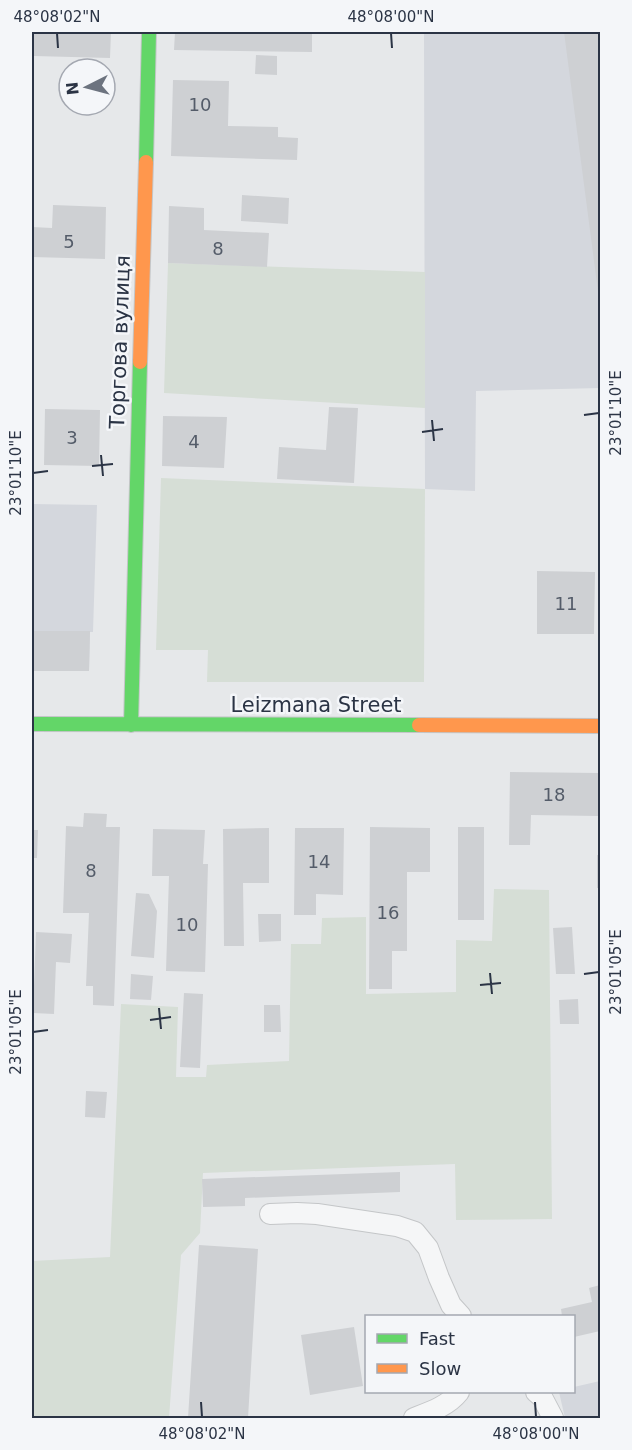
<svg xmlns="http://www.w3.org/2000/svg" width="632" height="1450" viewBox="0 0 632 1450" font-family="'DejaVu Sans',sans-serif">
<rect width="100%" height="100%" fill="#e6e8ea"/>
<!-- built -->
<path fill="#d4d7dd" d="M424 32H600V388L476 391 475 491 425 489Z
M32 504 97 505 93 632H90L89 671H32Z
M600 1381V1418H565L559 1392H574V1387Z"/>
<!-- green -->
<path fill="#d6ded6" d="M168 263 425 272V408L164 393Z
M161 478 425 489 424 682H207L208 650H156Z
M494 889 549 890 552 1219 456 1220 455 1164 203 1173 200 1233 181 1255 169 1418H32V1261L110 1257 121 1004 178 1007 176 1077H206L207 1065 289 1061 291 944H321L322 918 366 917V994L456 992V940L492 941Z"/>
<!-- building -->
<path fill="#ced0d3" d="M34 32H111L110 58 34 56Z
M175 32H312V52L174 50Z
M564 32H600V299H599Z
M256 55 277 56V75L255 74Z
M173 80 229 81 228 126 278 127V137L298 138 297 160 171 156Z
M242 195 289 198 288 224 241 221Z
M53 205 106 207 105 259 32 257V227L52 228Z
M169 206 204 208V230L269 233 267 267 168 263Z
M329 407 358 408 354 483 277 479 279 447 326 450Z
M45 409 100 410 99 466 44 465Z
M163 416 227 417 224 468 162 466Z
M537 571 595 572 594 634H537Z
M32 631H90L89 671H32Z
M510 772 599 773 598 816 531 815 530 845H509Z
M84 813 107 814 106 827H120L114 1006 93 1005V986H86L89 913H63L66 826 83 827Z
M370 827 430 828V872H407V951H392V989H369Z
M458 827H484V920H458Z
M269 828V883H243L244 946H224L223 829Z
M295 828H344L343 895 316 894V915H294Z
M153 829 205 830 203 864H208L205 972 166 971 169 876H152Z
M32 830H38L37 858H32Z
M597 855H600V888H597Z
M136 893 149 894 157 911 154 958 131 956Z
M258 914H281V941L259 942Z
M572 927 575 974H556L553 928Z
M36 932 72 934 70 963 56 962 54 1014 33 1013Z
M131 974 153 976 151 1000 130 999Z
M184 993 203 994 200 1068 180 1067Z
M578 999 579 1024H560L559 1000Z
M264 1005H280L281 1032H264Z
M86 1091 107 1092 105 1118 85 1117Z
M400 1172V1192L245 1198V1206L203 1207 202 1179Z
M199 1245 258 1249 248 1418H188Z
M600 1285V1331L574 1337V1316H562L561 1309 592 1302 589 1288Z
M354 1327 363 1386 310 1395 301 1335Z"/>
<g fill="none" stroke-linecap="round" stroke-linejoin="round">
<!-- lane casing -->
<g stroke="#c4c6c8" stroke-width="22">
<path id="lane" d="M270 1214 297 1213 317 1214 397 1226 415 1232 428 1248 439 1278 451 1305 461 1316
M536 1392 542 1397 553 1418
M414 1418C430 1412 448 1406 459 1392"/>
</g>
<!-- fast casing -->
<g stroke="#c4c6c8" stroke-width="16">
<path id="fast" d="M146 162 149 32
M32 724 419 725
M131 725 140 362"/>
</g>
<!-- slow casing -->
<g stroke="#c4c6c8" stroke-width="16">
<path id="slow" d="M140 362 146 162
M419 725 600 726"/>
</g>
<!-- lane -->
<use href="#lane" stroke="#f5f6f7" stroke-width="20"/>
<!-- fast -->
<use href="#fast" stroke="#63d668" stroke-width="14"/>
<!-- slow -->
<use href="#slow" stroke="#ff974d" stroke-width="14"/>
</g>
<!-- ticks -->
<path fill="none" stroke="#2b3445" stroke-width="2" d="M57 33 58 48M391 33 392 48M584 415 599 413M432 420 434 441M422 432 443 429M101 455 103 476M92 466 113 464M33 473 48 471M490 973 492 994M584 974 599 972M480 985 501 983M159 1008 161 1029M150 1020 171 1017M33 1032 48 1030M201 1402 202 1417M535 1402 536 1417"/>
<g text-anchor="middle" dominant-baseline="central" stroke-width="5" stroke-linejoin="round" paint-order="stroke">
<!-- number labels -->
<g font-size="18" fill="#545c69">
<text x="200" y="104">10</text>
<text x="69" y="241">5</text>
<text x="218" y="248">8</text>
<text x="72" y="437">3</text>
<text x="194" y="441">4</text>
<text x="566" y="603">11</text>
<text x="554" y="794">18</text>
<text x="319" y="861">14</text>
<text x="91" y="870">8</text>
<text x="388" y="912">16</text>
<text x="187" y="924">10</text>
</g>
<!-- street labels -->
<g font-size="21" fill="#2b3445" stroke="#f4f6f9">
<text transform="translate(120 342) rotate(-88)">Торгова вулиця</text>
<text x="316" y="705">Leizmana Street</text>
</g>
</g>
<!-- border -->
<rect width="632" height="1450" fill="none" stroke="#f4f6f9" stroke-width="66"/>
<!-- legend -->
<rect x="365" y="1315" width="210" height="78" fill="#f4f6f9" stroke="#a4a8b1" stroke-width="1.5"/>
<rect x="377" y="1334" width="30" height="9" fill="#63d668" stroke="#a4a8b1" stroke-width="1.5"/>
<text x="419" y="1345" font-size="18" fill="#2b3445">Fast</text>
<rect x="377" y="1364" width="30" height="9" fill="#ff974d" stroke="#a4a8b1" stroke-width="1.5"/>
<text x="419" y="1375" font-size="18" fill="#2b3445">Slow</text>
<!-- north arrow -->
<g transform="translate(87 87) rotate(264)"><circle r="28" fill="#f4f6f9" stroke="#a4a8b1" stroke-width="1.5"/>
<path d="M0-4.5L10 22L0 15L-10 22Z" fill="#6c737f"/>
<text y="-9" font-size="16" font-weight="bold" text-anchor="middle" fill="#2b3445">N</text>
</g>
<rect x="33" y="33" width="566" height="1384" fill="none" stroke="#2b3445" stroke-width="2"/>
<g font-size="15" text-anchor="middle" fill="#2b3445">
<text x="57" y="22">48°08'02"N</text>
<text x="391" y="22">48°08'00"N</text>
<text transform="translate(616 413) rotate(-90)" y="5">23°01'10"E</text>
<text transform="translate(16 473) rotate(-90)" y="5">23°01'10"E</text>
<text transform="translate(616 972) rotate(-90)" y="5">23°01'05"E</text>
<text transform="translate(16 1032) rotate(-90)" y="5">23°01'05"E</text>
<text x="202" y="1439">48°08'02"N</text>
<text x="536" y="1439">48°08'00"N</text>
</g>
</svg>
